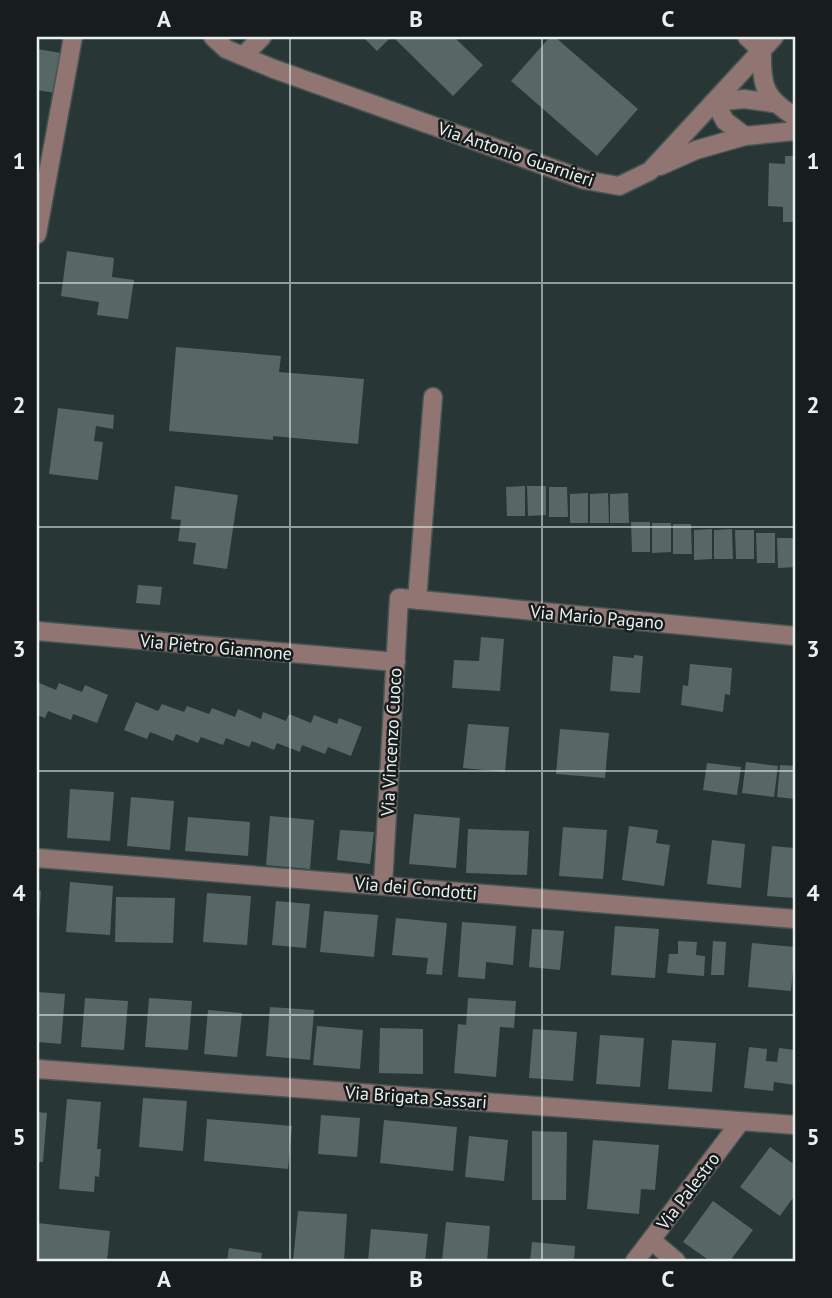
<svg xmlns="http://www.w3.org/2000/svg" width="832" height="1298" viewBox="0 0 832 1298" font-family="'PT Sans',sans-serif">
<rect width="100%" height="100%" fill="#283735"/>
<!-- building -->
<path fill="#576765" d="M363 37H391L377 51Z
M395 37H454L483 65 453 96 394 38Z
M550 37H555L638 109 597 156 511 81Z
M37 49 61 53 55 93 37 90Z
M785 156H795V222H783V207L768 206 769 163 785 164Z
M67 251 114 258 112 277 134 280 128 319 97 315 99 302 61 296Z
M176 347 281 356 279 372 364 379 358 444 273 436V440L169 431Z
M58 408 114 415 113 429 96 426 94 441 103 442 98 480 49 474Z
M175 486 238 495 227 569 193 564 196 543 178 541 181 520 171 519Z
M525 486V516H507L506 487Z
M527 486H546V515L528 516Z
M549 487H567L568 517H549Z
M588 493V523H570V494Z
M608 493 609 523H590V494Z
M628 493 629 523H610V494Z
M631 522H650V552H632Z
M652 523H671V552L652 553Z
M673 524H691L692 554H673Z
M712 529V559L694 560V530Z
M732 529 733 559H714V530Z
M735 530H754V559H736Z
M756 533H775V563H757Z
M777 538H795V567L778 568Z
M138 585 162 587 160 605 136 603Z
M481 637 504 639 500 691 452 688 454 660 479 661Z
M634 655 643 656 640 693 610 691 613 656 634 658Z
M690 664 732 668 730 695 725 694 723 712 681 705 683 685 688 686Z
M37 682 56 690 59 683 82 692 85 685 108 695 97 723 73 714 71 720 48 711 45 718 37 715Z
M136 702 158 711 162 704 184 712 187 706 209 714 212 708 235 717 238 709 261 719 263 712 286 721 289 714 311 723 314 715 337 724 339 718 362 727 351 756 328 747 325 754 302 745 300 752 277 743 274 750 252 741 249 747 226 738 223 745 201 737 198 743 176 734 173 741 150 732 147 739 124 730Z
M468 724 509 727 505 772 463 768Z
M560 729 609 733 605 778 556 774Z
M746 762 778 766 774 797 742 793Z
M707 763 741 767 737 795 703 790Z
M780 765 795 766V799L777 797Z
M70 789 114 792 110 841 67 838Z
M131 797 174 801 170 850 127 846Z
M414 814 460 818 456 868 409 864Z
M270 816 314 820 310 869 266 865Z
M188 817 250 822 248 856 185 851Z
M629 826 658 830 656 843 670 845 664 886 622 880Z
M563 827 607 830 603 879 559 876Z
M468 829 529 831 527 875 466 873Z
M340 830 374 832 370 864 337 860Z
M712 840 745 844 741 888 707 884Z
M772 846 795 848V898L767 896Z
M70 882 113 886 110 935 66 932Z
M37 891H41L39 922H37Z
M207 893 251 896 247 945 203 942Z
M116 897 175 898 173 943 115 942Z
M276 901 310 904 306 948 272 945Z
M324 911 378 915 374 957 320 952Z
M396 918 447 923 442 975 426 974 428 958 392 955Z
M462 922 516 926 513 965 486 962 485 979 458 977Z
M615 926 659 929 655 978 611 975Z
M532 929 564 931 560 970 529 967Z
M678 941 697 942 696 955 705 956 704 976 667 973 669 954H678Z
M713 941 726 942 724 975H711Z
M752 943 795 947 791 991 748 987Z
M37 992 65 994 61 1044 37 1042Z
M85 998 128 1001 124 1050 81 1047Z
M149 998 192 1001 188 1050 145 1047Z
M468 998 516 1001 514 1028 500 1027 496 1077 454 1073 458 1024 466 1025Z
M270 1007 314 1010 310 1060 266 1056Z
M208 1010 242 1013 237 1057 204 1054Z
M317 1026 363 1030 360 1069 313 1065Z
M380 1028 423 1029V1074L379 1073Z
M533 1029 577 1032 573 1081 529 1078Z
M600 1035 644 1038 640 1087 596 1084Z
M672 1040 716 1043 712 1092 668 1089Z
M749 1047 767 1049 766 1061 777 1062 779 1048 795 1050V1085L774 1082 773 1091 744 1088Z
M143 1098 187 1101 183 1151 139 1147Z
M67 1099 101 1102 97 1149H101L99 1177 95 1176 94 1192 59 1189Z
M37 1112 47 1113 43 1162H37Z
M321 1115 360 1118 357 1157 318 1154Z
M207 1119 292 1126 288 1169 204 1161Z
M384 1120 457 1127 453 1171 380 1163Z
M532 1131 567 1132 566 1200H532Z
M469 1136 508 1140 504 1181 465 1177Z
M593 1140 659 1145 655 1190 641 1189 639 1214 587 1209Z
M770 1147 795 1165V1195L780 1216 740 1187Z
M713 1201 753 1230 730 1261H710L683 1242Z
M298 1211 347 1214 344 1261H293Z
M446 1222 490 1226 487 1261H442Z
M37 1223 110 1231 107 1261 37 1260Z
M371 1229 428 1234 425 1261H368Z
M532 1242 575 1246 574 1261H530Z
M229 1248 262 1253 261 1261H227Z"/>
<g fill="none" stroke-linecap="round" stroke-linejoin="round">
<!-- minor casing -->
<g stroke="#475553" stroke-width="21">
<path id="minor" d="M213 37 226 49 274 69 585 180 619 186 650 171 774 37
M747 37 762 51
M762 51C761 87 765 98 795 117
M243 56 262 37
M715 102 744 99 773 103
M715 102 725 121 745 136
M660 166 696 150 745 136 795 131
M37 234 73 37
M417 600 433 397
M37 631 396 662
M37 858 795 919
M383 885 399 598 795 636
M37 1069 795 1125
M651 1240 676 1261
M635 1261 741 1121"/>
</g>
<!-- minor -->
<use href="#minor" stroke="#907573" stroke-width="18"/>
</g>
<!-- grid -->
<path fill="none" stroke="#e8f1f0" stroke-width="2" stroke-opacity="0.55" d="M290 37V1261M542 37V1261M37 283H795M37 527H795M37 771H795M37 1015H795"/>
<g text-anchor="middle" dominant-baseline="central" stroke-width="5" stroke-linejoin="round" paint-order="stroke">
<!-- street labels -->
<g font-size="18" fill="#e8f1f0" stroke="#161d1c">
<text transform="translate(516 154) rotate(19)">Via Antonio Guarnieri</text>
<text transform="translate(597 617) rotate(5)">Via Mario Pagano</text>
<text transform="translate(216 647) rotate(5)">Via Pietro Giannone</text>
<text transform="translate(391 742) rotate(-87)">Via Vincenzo Cuoco</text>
<text transform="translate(416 888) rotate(5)">Via dei Condotti</text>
<text transform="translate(416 1097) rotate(4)">Via Brigata Sassari</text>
<text transform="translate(688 1191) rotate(-53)">Via Palestro</text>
</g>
</g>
<!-- border -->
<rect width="832" height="1298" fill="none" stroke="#161d1c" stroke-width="77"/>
<rect x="38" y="38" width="756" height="1222" fill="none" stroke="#e8f1f0" stroke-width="2.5"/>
<g font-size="23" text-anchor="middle" font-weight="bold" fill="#e8f1f0">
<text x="164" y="27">A</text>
<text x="416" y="27">B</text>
<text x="668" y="27">C</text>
<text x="19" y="169">1</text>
<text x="813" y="169">1</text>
<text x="19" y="413">2</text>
<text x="813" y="413">2</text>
<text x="19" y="657">3</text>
<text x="813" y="657">3</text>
<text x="19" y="901">4</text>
<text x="813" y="901">4</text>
<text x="19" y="1145">5</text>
<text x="813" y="1145">5</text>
<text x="164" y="1287">A</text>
<text x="416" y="1287">B</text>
<text x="668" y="1287">C</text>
</g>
</svg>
